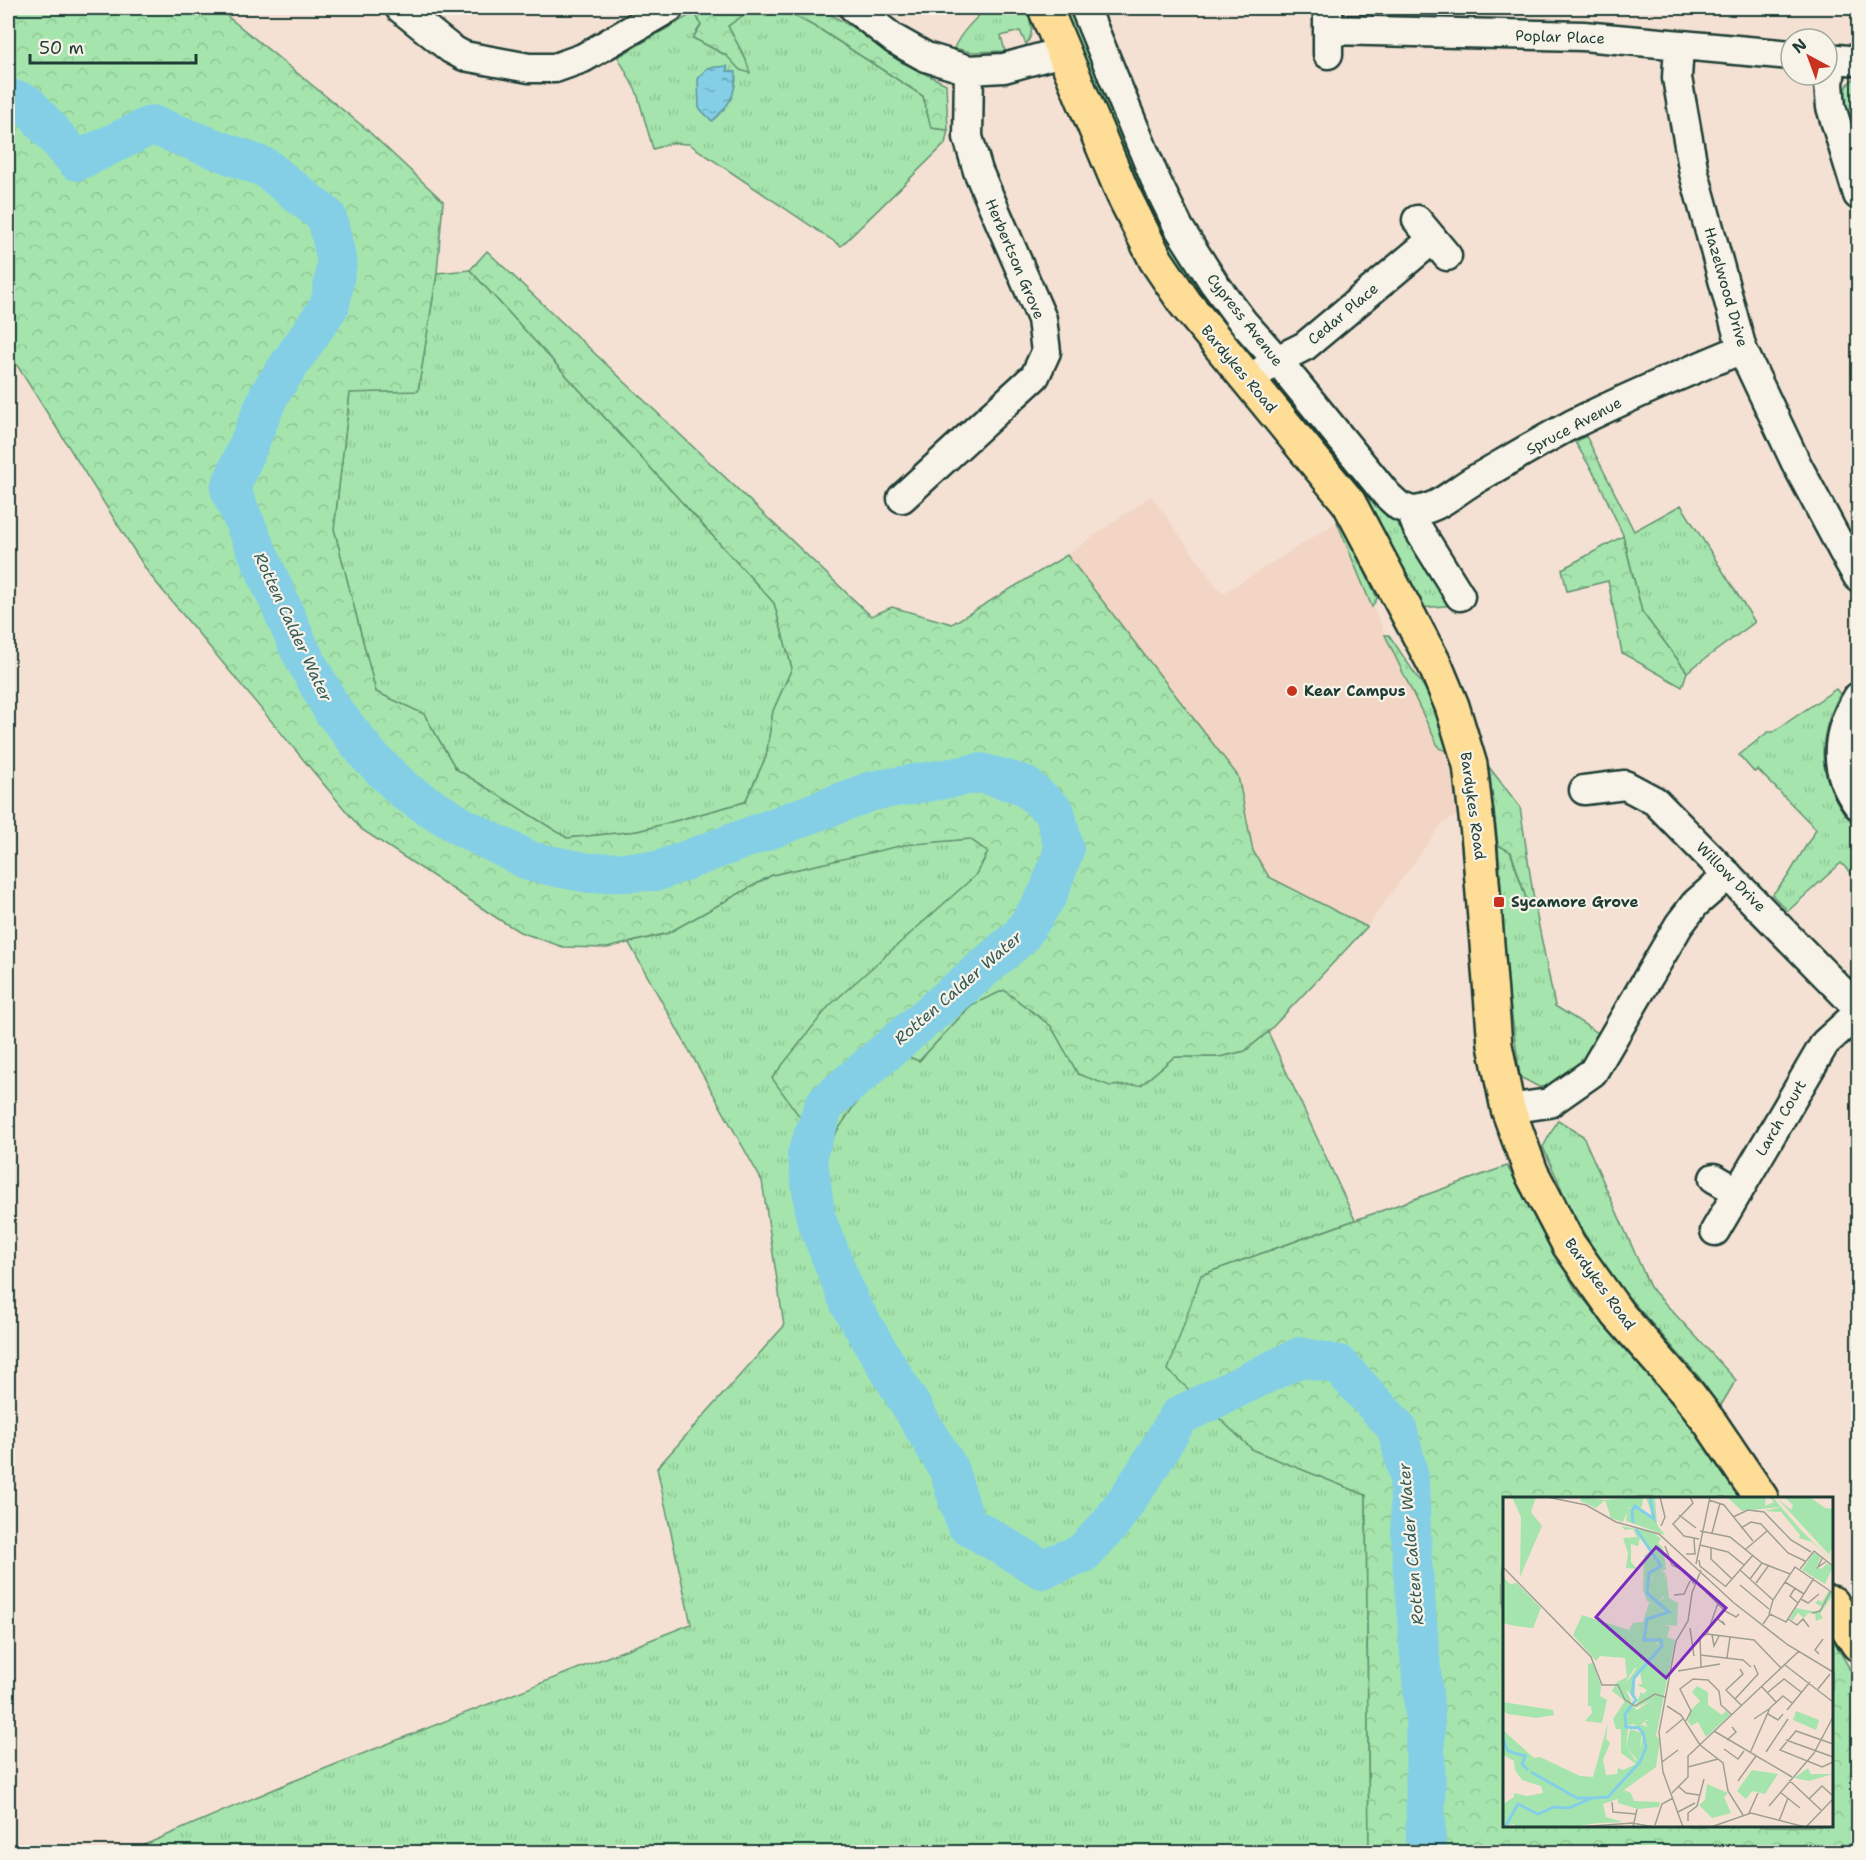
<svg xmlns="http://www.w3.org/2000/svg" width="1866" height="1860" viewBox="0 0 1866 1860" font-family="'Shantell Sans',sans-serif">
<defs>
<pattern id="grass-tufts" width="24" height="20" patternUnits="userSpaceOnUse" patternTransform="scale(1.5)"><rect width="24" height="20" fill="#a5e5ad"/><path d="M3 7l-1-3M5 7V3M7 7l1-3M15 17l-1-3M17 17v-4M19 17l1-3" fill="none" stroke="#8ec595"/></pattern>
<pattern id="forest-crowns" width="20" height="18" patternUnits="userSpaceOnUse" patternTransform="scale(1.5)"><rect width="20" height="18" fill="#a5e5ad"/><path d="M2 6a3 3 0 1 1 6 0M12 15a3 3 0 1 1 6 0" fill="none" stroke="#8ec595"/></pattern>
<pattern id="water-ripples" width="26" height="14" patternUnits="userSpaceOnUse" patternTransform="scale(1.5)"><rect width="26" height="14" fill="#85cfe6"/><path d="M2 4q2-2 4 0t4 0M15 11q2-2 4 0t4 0" fill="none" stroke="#6ca9bb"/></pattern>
</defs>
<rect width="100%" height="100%" fill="#f4e1d3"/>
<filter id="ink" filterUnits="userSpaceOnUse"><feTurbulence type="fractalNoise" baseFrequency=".0167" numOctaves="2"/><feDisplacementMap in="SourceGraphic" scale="12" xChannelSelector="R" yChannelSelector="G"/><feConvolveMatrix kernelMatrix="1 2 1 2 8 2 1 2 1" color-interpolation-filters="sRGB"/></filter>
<g filter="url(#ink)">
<!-- built -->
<path fill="#f2d5c4" d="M1151 496 1222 594 1337 522 1385 634 1439 748 1448 752 1457 815 1442 824 1367 927 1269 878 1253 851 1238 776 1067 555Z"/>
<!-- grass -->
<path fill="url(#grass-tufts)" stroke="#629170" stroke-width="1.5" d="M987 8H1026C1030 21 1036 32 1026 44L1020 31 1001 36 1005 51 971 52 954 48C961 32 975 19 987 8Z
M1055 8H1074L1251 344 1250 351 1242 353 1180 280Z
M782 9 821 30 923 96 931 128 948 130 945 144 841 246 689 144 672 143 653 149 637 93 618 57 695 12 701 25 693 38 727 56 749 72 746 60 728 26 745 14Z
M1856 78 1858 85V143C1853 126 1833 87 1856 78Z
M470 270 774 603 792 668 773 711 766 757 745 802 638 831 567 838 456 769 424 714 376 692 334 529 350 392 418 391 437 273Z
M1276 381 1393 518 1455 605 1421 608 1272 386Z
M1586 436 1634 531 1681 505 1755 622 1687 672 1642 612 1623 535 1598 480 1575 442Z
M1338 521 1347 533 1377 598 1372 607 1337 522Z
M1385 635H1389L1434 702 1448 752 1439 748Z
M1836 689 1840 694C1812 746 1819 786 1858 830V880L1841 863 1788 911 1772 895 1788 876 1816 829 1758 770 1754 772 1739 755 1768 732H1773Z
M970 839 988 852 824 1150 869 1083 905 1055 919 1061 971 1005 1004 990 1051 1026 1078 1074 1141 1085 1174 1057H1219L1245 1051 1268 1032 1355 1220 1201 1275 1253 1450 1366 1495 1369 1852H128L291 1782 691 1624 657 1468 784 1326 762 1181 629 943 668 933 772 875 904 844Z
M1498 845 1510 851 1529 907H1535L1555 1006 1603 1036 1588 1063 1550 1086 1539 1087 1520 1077 1507 978Z
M1558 1120 1583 1136 1650 1287 1736 1380 1720 1407 1699 1377 1616 1283 1599 1257 1575 1219 1543 1147Z"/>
<!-- forest -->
<path fill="url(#forest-crowns)" stroke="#629170" stroke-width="1.5" d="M8 8H217L365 128 443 201 437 273 418 391 350 393 334 529 376 692 424 714 456 769 567 838 638 831 745 802 766 757 773 711 792 668 774 603 470 270 487 251 871 616 892 607 952 624 1067 555 1238 776 1253 851 1269 877 1367 927 1268 1032 1245 1051 1219 1057H1174L1141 1085 1110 1086 1078 1074 1051 1026 1004 990 971 1005 919 1061 905 1055 869 1083 824 1151 772 1078 829 1006 977 874 988 852 970 839 904 845 772 875 668 933 607 948 563 947 520 932 500 920 361 829 149 574 8 351Z
M707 8H820L855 29 899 61 946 84 948 130 931 128 923 96 821 30 782 9 745 14 728 26 746 60 750 73 740 70 726 55 693 38 701 25 695 12Z
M1623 536 1642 612 1687 672 1682 687 1622 653 1608 581 1567 591 1562 569Z
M1489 767 1520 807 1535 907H1529L1511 852 1498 845Z
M1507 1166 1576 1290 1697 1431 1741 1498H1504V1826H1832V1638L1858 1683V1852H1369L1366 1495 1253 1450 1168 1370 1201 1275Z"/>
<!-- water -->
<path fill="url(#water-ripples)" stroke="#5c959f" stroke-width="1.5" d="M727 66V71L736 72C736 95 729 106 712 121L699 108 698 79 707 68Z"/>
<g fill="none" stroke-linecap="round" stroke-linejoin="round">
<!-- river -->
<path stroke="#85cfe6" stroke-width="40" d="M8 98 27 104 77 161 152 125 266 168 327 217 337 262 330 305 270 393 230 489 301 652 332 709 369 756 406 792 464 828 532 862 589 873 658 871 872 791 981 773 1024 785 1055 812 1064 850 1048 894 1021 936 825 1104 807 1154 816 1219 850 1304 948 1468 966 1524 1042 1569 1082 1554 1111 1523 1146 1472 1179 1416 1300 1357 1339 1365 1397 1428 1409 1477 1412 1559 1425 1717 1426 1852"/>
<!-- minor casing -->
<g stroke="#1f3d34" stroke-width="33">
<path id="minor" d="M400 8 451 49 464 56 529 68H555L583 58 669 8
M854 8 894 39 926 57 969 70 1004 68 1062 52
M1085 8 1156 181 1179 228 1214 283 1243 322 1277 360 1387 495 1399 506 1411 511 1417 527 1460 596
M1328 9V54
M1329 30 1583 36 1791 55
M1679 45 1677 78 1694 173 1742 349 1796 463 1843 551 1858 577
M1827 58 1858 61
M1832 59 1829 84 1831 107 1858 195
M1417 220 1447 256
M1262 371 1277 360 1305 346 1433 239
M902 498 1035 376 1046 352 1042 319 978 171 968 137 969 70
M1411 511C1437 510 1450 495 1471 482 1504 463 1537 443 1571 425 1627 397 1684 373 1742 349
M1858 697C1835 734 1832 769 1858 805
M1584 790 1625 785 1655 801 1858 1008
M1508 1109 1549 1103 1593 1072 1679 925 1695 904 1728 875
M1714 1178 1738 1192
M1715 1231 1825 1043 1858 1013"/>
</g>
<!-- major casing -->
<g stroke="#1f3d34" stroke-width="38">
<path id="major" d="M1045 8 1123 194 1156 260 1185 303 1349 503 1435 665 1452 706 1470 765 1479 843 1495 1045 1508 1109 1531 1172 1569 1245 1618 1314 1688 1394 1711 1424 1761 1498
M1832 1603 1858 1644"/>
</g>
<!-- minor -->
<use href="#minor" stroke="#f7f3e8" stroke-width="28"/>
<!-- major -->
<use href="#major" stroke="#fedd96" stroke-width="33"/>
</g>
</g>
<!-- markers -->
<g fill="#c8321e" stroke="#f7f3e8" stroke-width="2">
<circle cx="1292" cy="691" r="6"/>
<rect x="1493" y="896" width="12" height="12" rx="3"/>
</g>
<g text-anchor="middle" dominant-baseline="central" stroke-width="4.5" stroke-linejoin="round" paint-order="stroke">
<!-- street labels -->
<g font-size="15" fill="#1f3d34" stroke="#f7f3e8">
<text transform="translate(1560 37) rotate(2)">Poplar Place</text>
<text transform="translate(1015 259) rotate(67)">Herbertson Grove</text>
<text transform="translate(1726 287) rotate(74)">Hazelwood Drive</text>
<text transform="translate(1343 314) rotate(-40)">Cedar Place</text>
<text transform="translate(1245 320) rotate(52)">Cypress Avenue</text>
<text transform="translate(1239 369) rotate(50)">Bardykes Road</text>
<text transform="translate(1574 426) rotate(-28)">Spruce Avenue</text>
<text transform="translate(1473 806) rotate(82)">Bardykes Road</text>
<text transform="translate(1731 877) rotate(45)">Willow Drive</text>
<text transform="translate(1781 1118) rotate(-60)">Larch Court</text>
<text transform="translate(1600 1284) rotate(54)">Bardykes Road</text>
</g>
<!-- poi labels -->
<g font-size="15" font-weight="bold" fill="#1f3d34" stroke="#f7f3e8" text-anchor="start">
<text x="1304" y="691">Kear Campus</text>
<text x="1511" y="902">Sycamore Grove</text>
</g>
<!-- water labels -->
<g font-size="16" font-style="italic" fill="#335a58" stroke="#f7f3e8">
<text transform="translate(293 627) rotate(65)">Rotten Calder Water</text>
<text transform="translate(958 988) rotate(-41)">Rotten Calder Water</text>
<text transform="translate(1411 1544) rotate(-95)">Rotten Calder Water</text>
</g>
</g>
<!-- overview -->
<g transform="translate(1503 1497)">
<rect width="330" height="330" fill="#f4e1d3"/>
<path d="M9 0H33L28 15 39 29 17 80 18 20ZM79 0 101 3 140 0 139 10H126L120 25 108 21 102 3 93 11 77 4ZM224 0H263L262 9 271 5 266 0H270L278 10 239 14ZM162 75 163 98 155 104 147 100 145 88 154 76ZM0 80 7 87 14 86 12 129 0 126ZM146 106 162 113 151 119 159 120 161 128 167 130 164 140 157 137 153 145 156 151 143 166 131 172 122 186 114 185 124 180 122 161 97 159 93 164 70 138 79 118 126 133 130 126 140 125ZM90 166 98 189 97 199 104 203 99 226 82 224 89 216 88 209H85V167ZM127 232 139 236 135 264 123 250ZM305 271 308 277H330L306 284 291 281Z" fill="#a5e5ad"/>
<path d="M143 0 152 1 154 28 162 38 123 24 124 13 131 8 149 19ZM273 0 288 13 290 8 281 0H307L322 11 330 12V49L326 57 330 62ZM278 10 298 33 330 65 309 45 296 41 297 38 278 15 262 14ZM118 29 150 35 158 42 155 46 160 51 163 72 149 81 145 94 155 104 161 101 163 75 166 101 175 106 174 129 161 128 158 120H147V116L162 114 144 104 140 93 141 59 147 54 137 41 135 49 128 47V65L134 72 123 71 125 56 120 41 134 40 130 32 122 33ZM14 86 38 111 30 131 12 129 10 124ZM326 93 330 98 317 117 320 121 313 124 312 117 305 116 301 121 295 116 289 124 287 121 293 111 314 115 319 110 312 106 315 103 319 105ZM157 137 172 143 153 239 157 243 153 270 121 293 128 296 131 304 157 305 156 310 135 312 115 306V302L100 307 93 326 72 330H12L11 327 0 330V307L11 300V296L24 299 40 296 38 289 19 283 12 273 11 264 0 258V233L31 261 37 260 77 279 90 280 105 226 103 242 107 246 100 263 103 278 114 277 115 271 120 273 133 267 118 256V232H113L110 222 122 204 109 194 114 185 122 186 127 181 135 169V160L143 166 156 151 152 140ZM137 174 139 187 134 188 144 193 141 197 138 195 132 211 147 204 155 212 152 224H141L145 230 134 226 129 232H137L140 240 133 264 123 250 128 204 123 193 132 200V177ZM0 205 50 213 51 218 33 221 5 217 0 214Z" fill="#a5e5ad" fill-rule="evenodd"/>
<path d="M249 273 275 277 262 297 249 294 243 302 234 294Z" fill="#a5e5ad"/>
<path d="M194 189 205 195V208L219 218 223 214 227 218 203 240 195 225 188 229 185 224 188 213 197 204 189 195ZM147 204 156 213 152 224H148L150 227 147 229 144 222 139 227 124 228 127 206 134 213ZM293 214 316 223 313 233 290 223ZM204 287 225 296 221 300 228 316 209 321 196 308 202 303ZM100 307 103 320 120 325 12 330 13 325 81 317Z" fill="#a5e5ad"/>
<path d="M311 55 318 60 314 70 318 72 325 66 330 70 322 87 299 73Z" fill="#a5e5ad"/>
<path fill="none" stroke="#85cfe6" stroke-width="3" d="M130 26 129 14 132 9 151 22 147 0M0 242 5 254 22 259 19 267 25 273M28 275 74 301H89M2 330 15 307 35 317 51 310 66 311 89 301 105 300 137 265 143 250 140 236 136 231 123 230 122 217 133 203 129 197 131 181 159 149 158 143H141L144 122 166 115 144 96 146 76 158 69 133 32"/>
<path fill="none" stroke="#9f9f93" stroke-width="1.5" d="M44 0 83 8 113 25 156 37 231 106 285 148 330 175M157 0 162 20 158 29M187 0 190 6 170 27 181 39 196 42M206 3 221 8 250 44M176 18 193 31M230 20 245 13 261 15 288 43 308 55M238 31 248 25 258 27 285 56 302 64M197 34 227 40 259 66 287 77M209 36 217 6M197 48 225 55 241 68M162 49 169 68 182 74 191 87M208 51V62L229 82M243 52 264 34M183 57H192L191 42M320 60 315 70 324 64M196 63 197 69 222 89M193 67 207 0M0 70 88 160 99 188H115L122 203 132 209 152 197 162 200M297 72 311 54 330 69M237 73 270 103M247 82 259 66M282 85 301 97M253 86 266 68M237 88 266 112M222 90 250 58M292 91 287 99 295 106M202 94 222 114 233 120 236 117M171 98 181 97 187 84M298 102 305 106 316 97M309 116 317 114 328 94M266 117 270 103 292 70 330 96M285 122 294 128 300 122 306 130M219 124 222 128 215 122 220 112M260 127 267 117 283 125 311 81M187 131 191 159M204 137 251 143 278 171M204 137 215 106M209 138 211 149 216 139M316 157 312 153 320 142M197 158 240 163 248 170M224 161 227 140M282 168 330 205M198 170 197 140 204 137M237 172 240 177 223 193 239 209M175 174 217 167M259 190 273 205M315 192 327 177M264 196 281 182 298 195M232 202 255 177 251 168M164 209 178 218 197 248 220 266 225 294 240 318M284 213 307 185M265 217 275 223 280 217M251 222 266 212M183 224 188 214 177 192 190 182 205 183 216 194 218 208 229 218M211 234 289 280M163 236 181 221M224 243 233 235 229 230M283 243 330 260M330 247 293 234 277 253 319 270 330 265M221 252 235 262 241 254M263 255 285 222M247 256 267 211 280 199 289 206M159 265 175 253M185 270 215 262M286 283 318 313M235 284 253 259M176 290 183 296 196 298M277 295 297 311M169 296 185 280V259L296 154M306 302 319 289 330 299M109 305 110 315 133 317M266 309 311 256 330 220M175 315 192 306M246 316 255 296M185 324V316L194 309 201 282M276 324 285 301M152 328 159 307 170 301M76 330 129 326 151 330M130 330 134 312M180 330 160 275 156 235 173 144 185 124 189 96 198 73M208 330 248 316 302 330M303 330 330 302"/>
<path fill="#7b2cbf" fill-opacity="0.15" stroke="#7b2cbf" stroke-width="3" d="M153 50 223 111 163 181 93 120Z"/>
<rect width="330" height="330" fill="none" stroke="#1f3d34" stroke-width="3"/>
</g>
<!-- margin -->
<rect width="1866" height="1860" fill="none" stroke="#f7f3e8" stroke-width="30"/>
<rect x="15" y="15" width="1836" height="1830" fill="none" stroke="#1f3d34" stroke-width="2" filter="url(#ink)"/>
<!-- north arrow -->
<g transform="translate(1809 57) rotate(319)"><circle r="28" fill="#f7f3e8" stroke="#a1aaa0" stroke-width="1.5"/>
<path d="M0-4.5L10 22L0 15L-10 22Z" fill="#c8321e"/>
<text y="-9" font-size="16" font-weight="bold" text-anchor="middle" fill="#1f3d34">N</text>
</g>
<!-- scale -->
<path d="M30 54v9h166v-9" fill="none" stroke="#1f3d34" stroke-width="3"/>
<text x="39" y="54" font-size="18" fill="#1f3d34" stroke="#f7f3e8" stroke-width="4.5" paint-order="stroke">50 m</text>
</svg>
